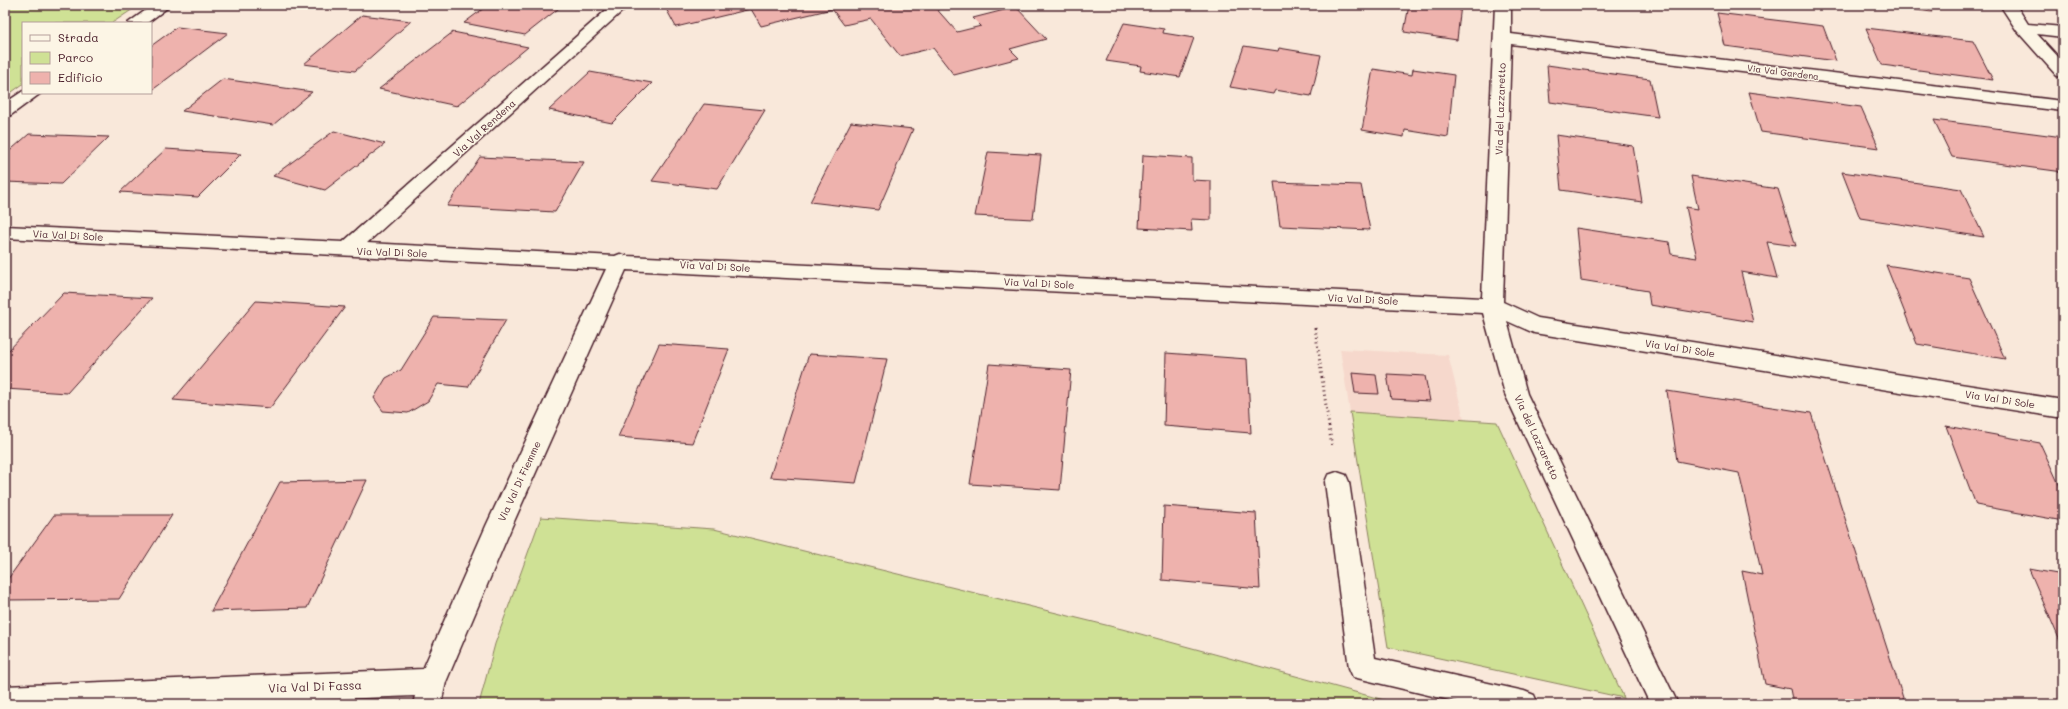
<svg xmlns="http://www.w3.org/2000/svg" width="2068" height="709" viewBox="0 0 2068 709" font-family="Mali,sans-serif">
<rect width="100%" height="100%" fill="#f9e8da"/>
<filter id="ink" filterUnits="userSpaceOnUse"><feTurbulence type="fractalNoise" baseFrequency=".025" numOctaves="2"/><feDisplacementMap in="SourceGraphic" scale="8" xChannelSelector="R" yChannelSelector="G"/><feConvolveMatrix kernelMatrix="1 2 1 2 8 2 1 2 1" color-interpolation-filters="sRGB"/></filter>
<g filter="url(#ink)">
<!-- built -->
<path fill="#f6d8cc" d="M1340 349 1448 355 1464 419 1350 412Z"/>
<!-- green -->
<path fill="#cfe195" stroke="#8c8060" d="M5 5H139L112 23H23V84L5 97Z
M1350 412 1497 422 1624 698 1388 647Z
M541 517 714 529 1122 629 1399 704H479L495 644Z"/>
<!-- building -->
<path fill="#eeb2ad" stroke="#4a1f2b" d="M488 5H563L525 35 464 23Z
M664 5H933L957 32 981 26 973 18 1016 7 1046 39 1010 49 1019 58 954 75 933 48 900 56 871 19 844 25 832 9 761 26 751 9 676 27Z
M1409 5H1461L1457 40 1404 32Z
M1875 5H1928L1932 12Z
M1717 13 1823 26 1836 61 1725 46Z
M362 15 411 21 355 71 304 64Z
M1124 23 1164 29 1163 33 1194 38 1180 77 1140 71 1141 66 1106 61Z
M177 27 228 33 151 91V46Z
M1866 28 1973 41 1993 80 1882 65Z
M453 32 528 47 457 106 379 89Z
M1244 46 1278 51 1279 48 1321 55 1311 96 1275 90 1273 94 1230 87Z
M1547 65 1650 79 1658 117 1550 102Z
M1373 69 1412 75 1413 69 1454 75 1448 137 1405 130 1404 137 1362 130Z
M590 72 652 83 612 123 549 110Z
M223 79 312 92 273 125 182 111Z
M1749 92 1861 107 1879 148 1761 132Z
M704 104 765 110 717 189 652 181Z
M1934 120 2063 137V172L1952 157Z
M851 122 913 129 878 210 810 202Z
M334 131 385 144 325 190 273 176Z
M29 134 109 137 61 184 5 182V155Z
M1556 135 1633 146 1642 202 1561 190Z
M166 149 241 154 198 197 120 192Z
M988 152 1041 155 1033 219 975 216Z
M1143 155 1192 158V180L1211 181V220L1191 219 1192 231 1139 228Z
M480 157 584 162 555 212 447 206Z
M1842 172 1961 189 1984 237 1860 218Z
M1691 176 1778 189 1796 246 1767 242 1777 278 1741 272 1753 322 1650 305 1648 291 1581 280 1576 228 1669 242 1671 254 1697 258 1686 207 1698 209Z
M1274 182 1361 185 1370 230 1280 226Z
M1886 265 1969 278 2005 359 1917 344Z
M64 293 152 298 67 393 5 389V354Z
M256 301 345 307 270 408 173 400Z
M434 317 506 320 468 387 438 384 428 401 408 413 383 411 374 398 386 378 401 370Z
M659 344 729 349 692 443 618 437Z
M1166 353 1247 359 1251 433 1164 426Z
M809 354 887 359 856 483 770 477Z
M989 364 1071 370 1060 490 970 484Z
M1352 373 1376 375 1379 394 1355 393Z
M1387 374 1425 376 1430 401 1391 399Z
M1667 391 1811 413 1905 704H1793L1790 689 1765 684 1742 571 1762 575 1739 473 1677 461Z
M1946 426 2040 443 2063 493V521L1976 505Z
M367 480 307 608 211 611 280 482Z
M1164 506 1256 513 1260 589 1162 580Z
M54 515H172L119 599 5 600V583Z
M2029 569 2063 575V648Z"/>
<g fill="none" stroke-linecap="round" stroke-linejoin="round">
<!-- street casing -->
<g stroke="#4a1f2b" stroke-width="3">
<path id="street" d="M153 5H171L147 23H128Z
M612 5H629L367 243 615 256 620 254 627 256 1482 298 1495 5H1511V34L2063 101V111L1511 44 1503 302 1538 318 2063 400V418L1534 333 1507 321 1527 394 1678 704H1650L1505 394 1483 313 626 270 512 526 446 682 441 704H413L415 696 207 704H5V686L423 669 486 526 606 269 5 238V226L343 242Z
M2000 5H2016L2028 24 2063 27V37L2037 34 2063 62V77L2057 76 2017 31Z
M23 91V93H41L11 115 5 116V103Z
M1337 472 1346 475 1349 482 1375 658 1524 691 1534 695 1538 704H1466L1353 677 1349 668 1325 482 1328 475Z"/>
</g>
<!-- path -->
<path stroke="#4a1f2b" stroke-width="3" stroke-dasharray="1 3.5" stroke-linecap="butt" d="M1315 328 1332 448"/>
<!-- street -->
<use href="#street" fill="#fcf5e5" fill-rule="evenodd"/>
</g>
</g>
<g text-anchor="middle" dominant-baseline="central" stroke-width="3" stroke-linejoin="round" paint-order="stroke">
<!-- far-street labels -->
<g font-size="9" fill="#4a1f2b" stroke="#fcf5e5">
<text transform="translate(1783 72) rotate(7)">Via Val Gardena</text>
</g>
<!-- street labels -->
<g font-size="10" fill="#4a1f2b" stroke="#fcf5e5">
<text transform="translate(1500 109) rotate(-88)">Via del Lazzaretto</text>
<text transform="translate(484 128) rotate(-42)">Via Val Rendena</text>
<text transform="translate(68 235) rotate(3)">Via Val Di Sole</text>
<text transform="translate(392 252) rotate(2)">Via Val Di Sole</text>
<text transform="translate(715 266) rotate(3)">Via Val Di Sole</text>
<text transform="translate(1039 283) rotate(3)">Via Val Di Sole</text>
<text transform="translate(1363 299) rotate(3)">Via Val Di Sole</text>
<text transform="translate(1680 348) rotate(9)">Via Val Di Sole</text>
<text transform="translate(2000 399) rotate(9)">Via Val Di Sole</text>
<text transform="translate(1537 437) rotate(65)">Via del Lazzaretto</text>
<text transform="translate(519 481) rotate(-65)">Via Val Di Fiemme</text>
</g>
<!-- near-street labels -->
<g font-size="12" fill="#4a1f2b" stroke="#fcf5e5">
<text transform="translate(315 686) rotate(-2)">Via Val Di Fassa</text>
</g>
</g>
<!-- margin -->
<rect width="2068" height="709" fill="none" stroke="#fcf5e5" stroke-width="20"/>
<rect x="10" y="10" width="2048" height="689" fill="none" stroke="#4a1f2b" stroke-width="1.5" filter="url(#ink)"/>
<!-- legend -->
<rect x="22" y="22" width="130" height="72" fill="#fcf5e5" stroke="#b59f9b"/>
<rect x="30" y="35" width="20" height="6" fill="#fcf5e5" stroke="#b59f9b"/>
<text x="58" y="42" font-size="12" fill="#4a1f2b">Strada</text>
<rect x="30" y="52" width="20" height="12" fill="#cfe195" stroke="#b59f9b"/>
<text x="58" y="62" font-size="12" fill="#4a1f2b">Parco</text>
<rect x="30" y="72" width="20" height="12" fill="#eeb2ad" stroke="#b59f9b"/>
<text x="58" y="82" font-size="12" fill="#4a1f2b">Edificio</text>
</svg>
